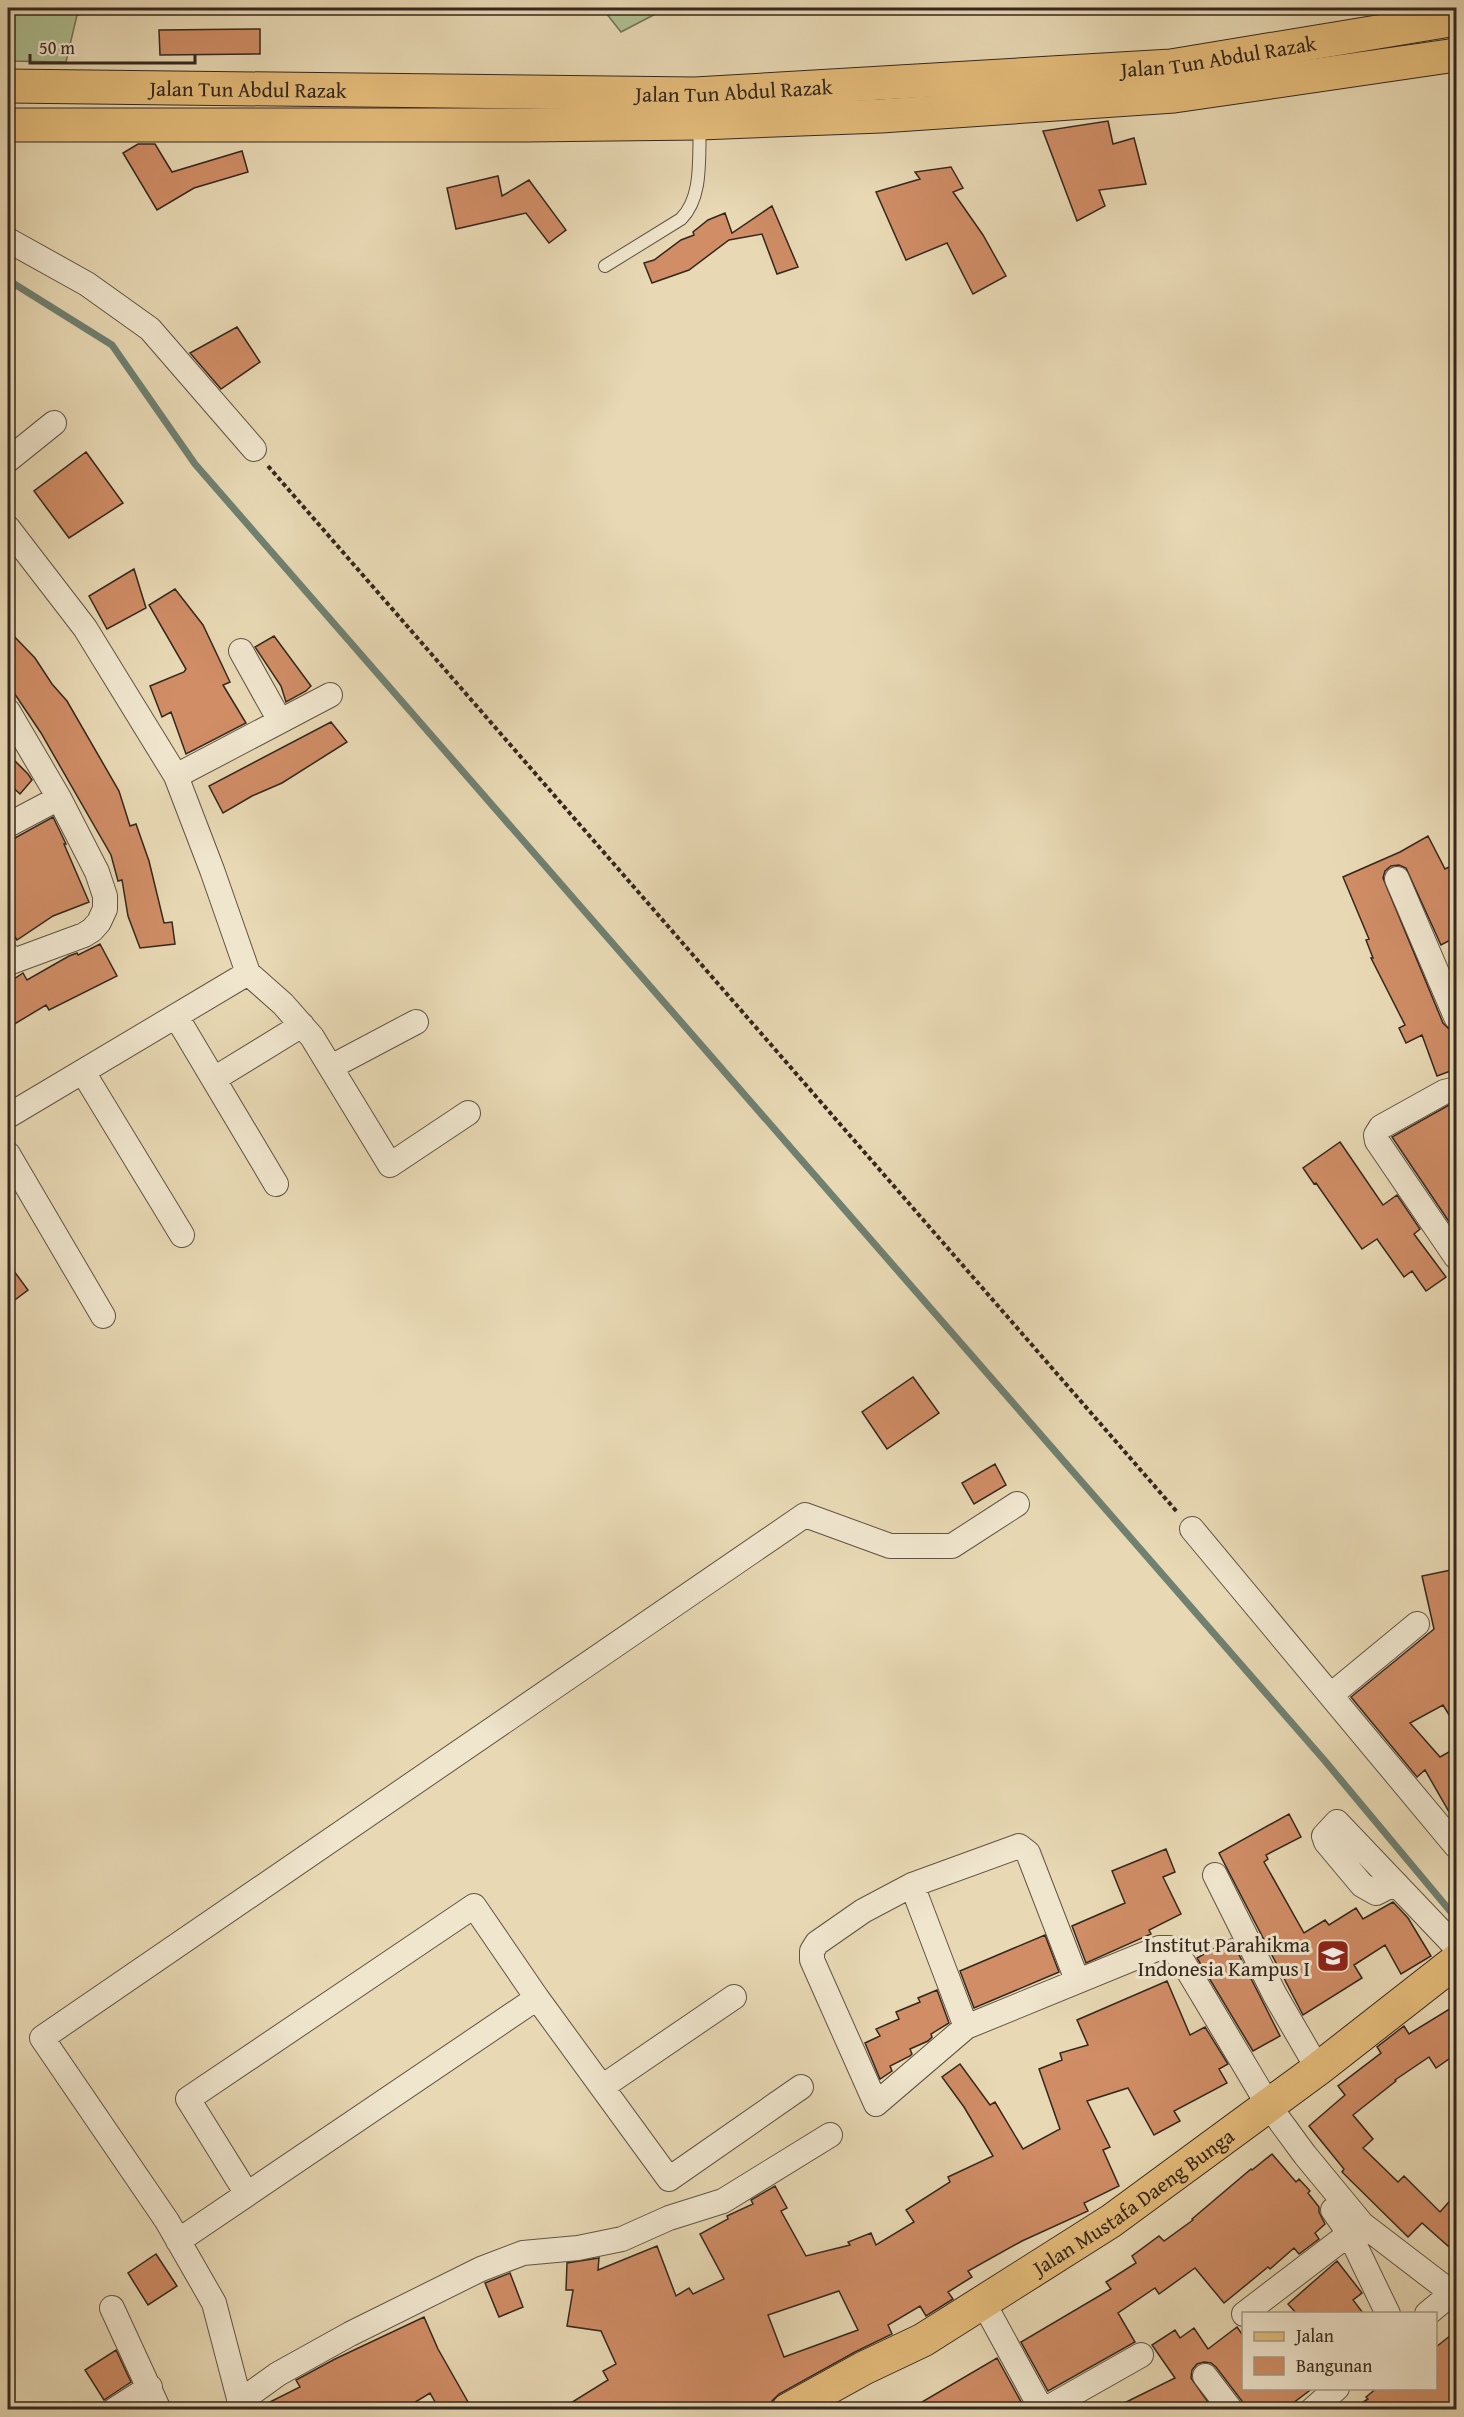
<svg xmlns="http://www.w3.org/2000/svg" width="1464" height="2417" viewBox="0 0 1464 2417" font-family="'Gentium Book Plus',serif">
<rect width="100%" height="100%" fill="#e8d9b4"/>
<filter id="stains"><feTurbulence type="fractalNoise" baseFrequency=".00333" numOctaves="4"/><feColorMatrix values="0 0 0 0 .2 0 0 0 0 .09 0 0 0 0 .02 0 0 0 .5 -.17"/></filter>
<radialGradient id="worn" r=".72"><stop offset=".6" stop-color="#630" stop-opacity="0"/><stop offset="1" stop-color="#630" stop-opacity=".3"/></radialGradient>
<!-- green -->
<path fill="#afc092" stroke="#727458" stroke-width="1.5" d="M8 8H122L77 15 66 62 8 61Z
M602 8H667L621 32Z"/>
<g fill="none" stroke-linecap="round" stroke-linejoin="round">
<!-- stream -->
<path stroke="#708071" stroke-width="7" d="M8 280 112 345 195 464 1325 1761 1456 1918"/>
</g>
<!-- building -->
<path fill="#d08d66" stroke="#34271e" stroke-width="1.5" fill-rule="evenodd" d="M260 29V54L160 55 159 30Z
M1108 121 1113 144 1134 138 1146 184 1099 190 1105 206 1077 221 1043 131Z
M138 144H155L172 172 242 151 248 172 194 188 157 210 123 153Z
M951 167 963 188 953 192 983 235 1006 276 973 294 947 243 906 260 876 192 920 179 915 172Z
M498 176 502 196 529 180 566 230 549 243 526 213 456 229 447 188Z
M772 206 798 267 777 274 762 234 729 240 689 270 652 283 644 263 654 260 681 240 694 235 693 232 708 220 725 213 732 233Z
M237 327 260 362 221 389 190 353Z
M86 452 123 503 69 538 34 491Z
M134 569 146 608 107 629 89 596Z
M175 589 203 625 230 682 223 685 246 723 186 754 171 712 162 717 150 686 184 672 186 669 149 605Z
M8 630 35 658 52 684 67 701 119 791 130 826 136 824 149 861 164 923 172 922 175 944 140 948 128 916 122 880 118 881 111 855 41 733 8 684Z
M274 636 311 686 306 691 286 702 281 686 255 647Z
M331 722 347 742 282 783 252 796 223 813 209 786Z
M8 754 28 774 32 780 20 794 8 783Z
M53 817 66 844H64L89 902 53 916 17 940 8 926V839L15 838Z
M1428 836 1445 869 1449 867 1456 881V937L1441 945 1406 868 1399 865 1391 866 1385 871 1383 878 1443 1023 1450 1030 1456 1048V1069L1437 1076 1422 1035 1406 1043 1399 1028 1405 1025 1371 958H1373L1366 940 1369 939 1343 877 1400 852Z
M100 944 117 976 49 1010 46 1005 8 1028V983L23 973 27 980 69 956 77 953 78 955Z
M1456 1104V1232L1392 1137 1449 1105Z
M1340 1142 1383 1205 1397 1195 1420 1229 1414 1234 1446 1277 1426 1291 1412 1271 1404 1277 1377 1239 1362 1249 1316 1183 1314 1184 1303 1168Z
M8 1263 28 1290 8 1305Z
M913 1377 939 1413 887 1449 862 1412Z
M995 1464 1006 1485 974 1504 962 1483Z
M1456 1569V1726L1443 1705 1410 1723 1440 1757 1456 1748V1824L1425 1770 1417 1777 1351 1697 1434 1629 1422 1576Z
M1289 1814 1301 1837 1266 1855 1268 1859 1264 1862 1304 1933 1325 1920 1329 1925 1356 1908 1363 1919 1393 1902 1408 1918 1431 1956 1401 1974 1385 1945 1354 1965 1362 1978 1303 2015 1219 1853Z
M1166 1849 1175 1872 1163 1877 1181 1914 1149 1930 1151 1934 1086 1963 1072 1926 1125 1903 1112 1871Z
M1045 1935 1059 1972 974 2008 960 1971Z
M1231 1939 1280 2036 1253 2051 1197 1958Z
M1167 1981 1190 2035 1205 2027 1228 2064 1219 2069 1227 2083 1174 2111 1180 2121 1154 2135 1128 2088 1087 2101 1110 2147 1103 2150 1119 2186 1084 2203 1088 2211 1022 2241 968 2271 972 2277 948 2292 953 2299 926 2316 920 2306 888 2325 892 2334 855 2352 779 2394 772 2401 769 2409H561L608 2380 603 2371 616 2364 601 2331 567 2326 573 2290H566L567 2263 599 2258 598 2270 657 2246 676 2296 689 2288 693 2294 724 2279 700 2234 728 2219 727 2216 753 2204 751 2200 775 2186 787 2208 781 2211 806 2256 850 2245 848 2242 871 2233 876 2245 914 2222 906 2210 950 2182 948 2177 993 2156 964 2107 942 2077 960 2064 990 2105 995 2102 1023 2149 1060 2129 1039 2069 1062 2060 1060 2053 1088 2045 1077 2020ZM839 2291 858 2330 784 2357 768 2315Z
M937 1990 949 2023 931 2034 932 2037 928 2041 910 2049 912 2054 910 2056 890 2066 892 2071 880 2079 865 2043 880 2036 876 2029 899 2019 896 2012 920 2002 918 1998Z
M1456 2005V2054L1436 2068 1429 2057 1395 2080 1396 2081 1353 2115 1373 2139 1363 2148 1398 2182 1404 2176 1440 2212 1456 2194V2253L1422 2223 1408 2237 1342 2172 1344 2169 1309 2126 1345 2095 1338 2086 1381 2053 1377 2047 1404 2026 1409 2034Z
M1272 2154 1296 2182 1299 2179 1310 2191 1308 2193 1319 2207V2212L1325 2224 1315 2233 1319 2239 1299 2254 1294 2248 1270 2269 1268 2267 1224 2303 1195 2268 1159 2294 1155 2288 1118 2313 1135 2342 1048 2391 1021 2342 1111 2289 1106 2282 1136 2263 1132 2256 1159 2236 1164 2241 1193 2220 1192 2219 1251 2169 1252 2170Z
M156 2254 177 2286 148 2305 128 2273Z
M1337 2261 1362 2293 1353 2300 1363 2313H1296L1288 2304Z
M510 2273 523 2307 499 2317 485 2283Z
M424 2317 438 2349 472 2409H439L430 2393 404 2409H256L300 2387 296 2380 335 2359Z
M1237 2327 1244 2337V2388H1313L1285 2409H1245L1242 2401 1216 2367 1211 2363 1204 2362 1197 2364 1192 2370 1191 2378 1213 2409H1112L1175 2378 1152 2345 1175 2330 1180 2338 1194 2328 1208 2349Z
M1456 2331V2409H1352L1368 2399 1366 2397 1377 2388H1436V2347Z
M116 2350 131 2382 104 2400 85 2370Z
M997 2358 1025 2409H910Z"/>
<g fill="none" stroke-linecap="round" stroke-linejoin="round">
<!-- service casing -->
<g stroke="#615444" stroke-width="14">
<path id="service" d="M605 266 681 219C704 196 698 155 700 124"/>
</g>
<!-- minor casing -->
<g stroke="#615444" stroke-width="26">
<path id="minor" d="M8 240 87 284 150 329 254 449
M8 460 54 423
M8 528 85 628 176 776 212 870 248 973 8 1116
M241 651 280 721
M8 711 59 798 97 872 105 896V909L99 922 92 930 84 935 11 962 8 955
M176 776 330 695
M8 825 59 798
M1397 879 1456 1017
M248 973 283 1004 312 1037 390 1165 468 1113
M176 1016 276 1184
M331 1067 416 1022
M83 1072 182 1235
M214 1079 302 1025
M1456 1089 1444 1092 1381 1127 1376 1135 1377 1141 1456 1257
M8 1154 103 1316
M1192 1529 1456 1846
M1331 1695 1417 1624
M1215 1875 1275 1995 1318 2069
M1394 1884 1376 1893 1362 1885 1326 1842 1324 1836 1337 1822 1456 1947
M912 1885 966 2027
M1077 1980 1028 1853 1019 1846 912 1885 863 1911 817 1943 812 1951V1960L876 2104 966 2027 1159 1948H1170L1180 1957 1269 2106 1305 2155 1362 2224 1456 2296
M602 2087 734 1997
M247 2194 188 2099 474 1906 537 1998 669 2179 801 2087
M1333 2210 1349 2233 1388 2314
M178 2241 537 1998
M983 2302 1042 2410
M112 2308 159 2410
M1244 2314 1362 2224
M1427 2314 1452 2293
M1205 2376 1231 2410
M239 2402 278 2374 350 2334 481 2269 523 2253 578 2248 622 2239 669 2218 723 2201 830 2135
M114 2410 150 2387
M242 2410 214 2303 167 2221 42 2038 805 1515 890 1546H952L1017 1504
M1044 2410 1141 2355
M1312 2410 1337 2388"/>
</g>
<!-- primary casing -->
<g stroke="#34271e" stroke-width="35">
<g id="primary">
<path id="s1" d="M8 86 695 94 1171 66 1456 19"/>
<path d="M8 125H527L700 123 881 116 1174 96 1456 55"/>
<path id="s2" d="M788 2410 864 2368 923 2340 1111 2221 1318 2069 1456 1961"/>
</g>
</g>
<!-- path -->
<path stroke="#34271e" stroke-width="4" stroke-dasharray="4.5 3" stroke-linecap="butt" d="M268 466 1178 1513"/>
<!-- service -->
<use href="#service" stroke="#f0e6ce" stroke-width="12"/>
<!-- minor -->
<use href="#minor" stroke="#f0e6ce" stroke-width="24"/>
<!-- primary -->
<use href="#primary" stroke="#e4bc7a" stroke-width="33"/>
</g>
<!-- icons -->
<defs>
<g id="university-square" transform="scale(1.725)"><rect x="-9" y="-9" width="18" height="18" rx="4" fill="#8f2418" stroke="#f0e6ce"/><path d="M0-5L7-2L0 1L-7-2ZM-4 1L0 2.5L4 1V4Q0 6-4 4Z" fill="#fff"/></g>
</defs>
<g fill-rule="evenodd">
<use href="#university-square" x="1333" y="1956"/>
</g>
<g text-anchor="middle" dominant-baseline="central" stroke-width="6" stroke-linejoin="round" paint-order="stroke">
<!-- street labels -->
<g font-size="21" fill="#34271e" stroke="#f0e6ce">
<text stroke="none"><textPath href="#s1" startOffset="1212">Jalan Tun Abdul Razak</textPath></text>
<text stroke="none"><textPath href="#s1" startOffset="240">Jalan Tun Abdul Razak</textPath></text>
<text stroke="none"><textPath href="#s1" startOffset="726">Jalan Tun Abdul Razak</textPath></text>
<text stroke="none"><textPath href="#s2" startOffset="404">Jalan Mustafa Daeng Bunga</textPath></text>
</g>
<!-- poi labels -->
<g font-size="21" fill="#34271e" stroke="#f0e6ce" text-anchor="end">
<text x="1310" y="1944">Institut Parahikma<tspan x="1310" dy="24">Indonesia Kampus I</tspan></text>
</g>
</g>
<!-- margin -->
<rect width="1464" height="2417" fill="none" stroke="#e8d9b4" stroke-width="30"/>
<rect x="9" y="9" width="1446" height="2399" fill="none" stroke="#34271e" stroke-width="3"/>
<rect x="15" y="15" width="1434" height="2387" fill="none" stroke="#34271e" stroke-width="1.5"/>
<!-- legend -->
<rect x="1242" y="2312" width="195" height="78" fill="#f0e6ce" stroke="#a59a88" stroke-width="1.5"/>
<rect x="1254" y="2332" width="30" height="9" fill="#e4bc7a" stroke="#a59a88" stroke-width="1.5"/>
<text x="1296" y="2342" font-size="18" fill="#34271e">Jalan</text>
<rect x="1254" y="2357" width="30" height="18" fill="#d08d66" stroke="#a59a88" stroke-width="1.5"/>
<text x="1296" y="2372" font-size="18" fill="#34271e">Bangunan</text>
<!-- scale -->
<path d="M30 54v9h165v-9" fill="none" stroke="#34271e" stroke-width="3"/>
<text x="39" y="54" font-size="18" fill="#34271e" stroke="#f0e6ce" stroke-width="4.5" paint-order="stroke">50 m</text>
<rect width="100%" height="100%" filter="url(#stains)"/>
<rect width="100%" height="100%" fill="url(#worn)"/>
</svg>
